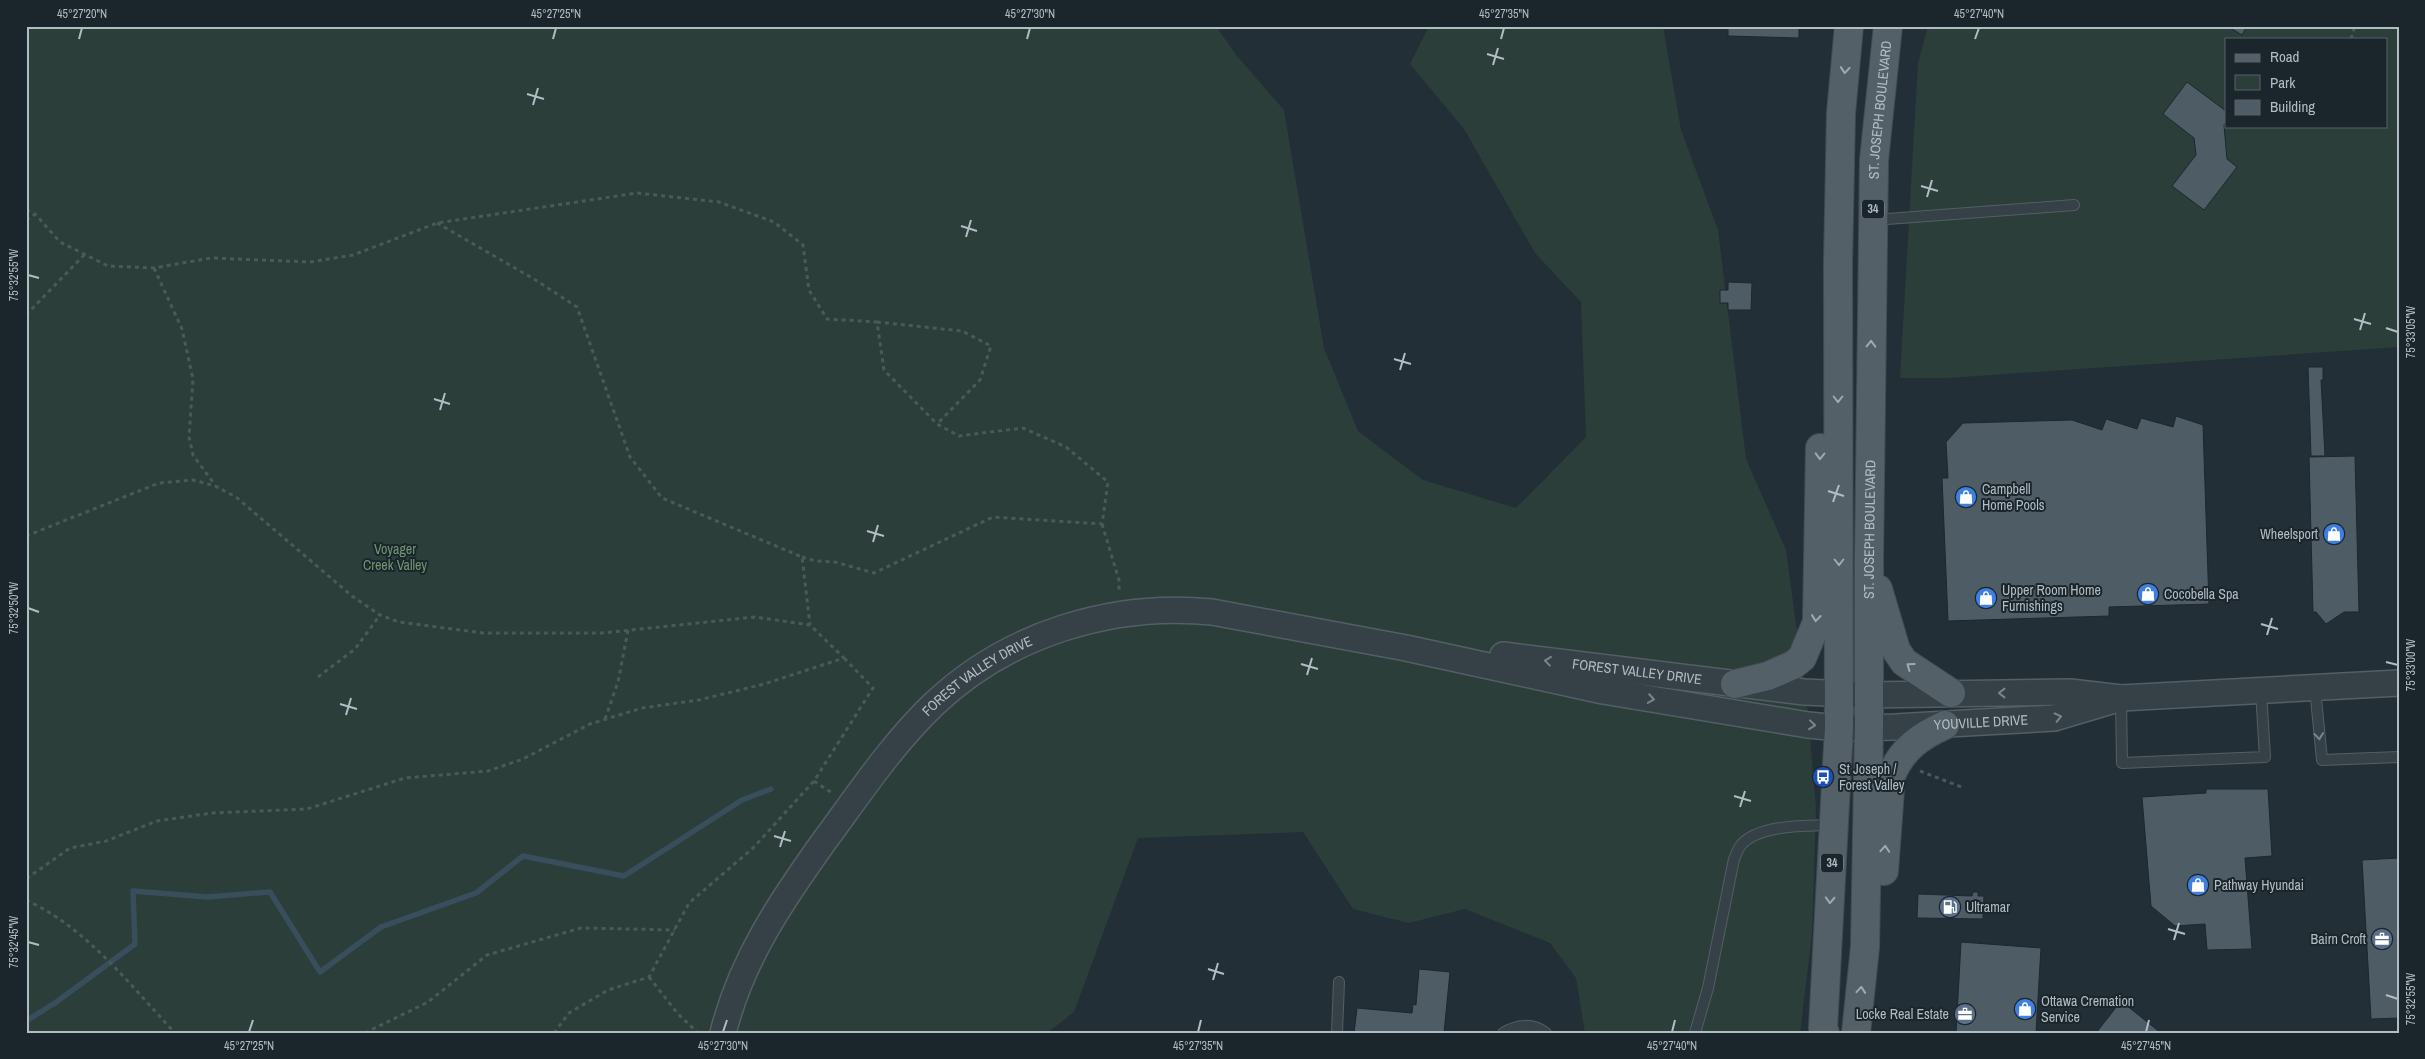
<svg xmlns="http://www.w3.org/2000/svg" width="2425" height="1059" viewBox="0 0 2425 1059" font-family="'Archivo Narrow',sans-serif">
<rect width="100%" height="100%" fill="#232f36"/>
<!-- green -->
<path fill="#2b3e3a" fill-rule="evenodd" d="M26 26H1216L1237 56 1284 110 1324 348 1358 431 1423 480 1516 508 1586 437 1581 302 1535 253 1464 129 1410 64 1429 26H1663L1681 130 1718 230 1746 459 1786 550 1808 713 1816 808 1812 935 1800 1033H1585L1576 978 1550 943 1465 909 1409 923 1353 909 1303 832 1138 838 1074 1012 1047 1033H26Z
M1928 26H2399V347L1948 378H1900L1918 63ZM2226 39H2386V126H2226Z"/>
<g fill="none" stroke-linecap="round" stroke-linejoin="round">
<!-- stream -->
<path stroke="#384e5c" stroke-width="5.5" d="M26 1021 55 1003 135 944 133 891 207 897 270 892 320 972 381 927 476 893 523 856 624 876 742 800 771 789"/>
</g>
<!-- building -->
<path fill="#4e5c65" stroke="#1d272e" d="M1728 26H1799V38L1728 36Z
M2227 26H2247L2242 35Z
M2187 82 2226 111V122L2224 125 2227 159 2237 167 2204 210 2172 186 2196 155 2194 138 2163 114Z
M1728 282 1752 283 1751 310H1728V303H1720V290H1728Z
M2308 367H2323V380H2321L2325 456H2311Z
M2176 416 2203 425 2209 604 2109 607V616L1948 621 1942 478H1948L1946 442 1963 423 2072 420 2102 430 2106 419 2137 429 2141 418 2173 427Z
M2355 456 2359 612H2344L2326 624 2316 612H2313L2309 457Z
M2206 789H2268L2272 856 2245 858 2252 949 2207 950 2205 924 2175 926 2151 906 2142 797 2206 793Z
M2399 858V1018L2371 1019 2362 860Z
M1973 892H1978V896H1984L1983 919 1917 918 1918 894 1972 896Z
M1961 942 2041 948 2036 1033H1956Z
M1419 969 1450 972 1444 1033H1354L1357 1008 1412 1013 1413 1004 1416 1005Z
M2121 1001 2161 1033H2096Z"/>
<g fill="none" stroke-linecap="round" stroke-linejoin="round">
<!-- service casing -->
<g stroke="#545e65" stroke-width="12">
<path id="service" d="M1874 220 2074 205
M2315 688 2322 760 2399 757
M2121 699 2122 763 2265 757 2261 691
M1337 1033 1339 982
M1503 1033C1517 1024 1533 1023 1546 1033
M1695 1033 1708 988 1734 859C1736 855 1738 849 1741 845 1759 824 1807 826 1832 825"/>
</g>
<!-- tertiary casing -->
<g stroke="#545e65" stroke-width="28">
<g id="tertiary">
<path id="s1" d="M1503 655 1804 692 1869 695 2070 692 2121 698 2399 683"/>
<path id="s2" d="M723 1033C741 960 782 900 825 840 859 794 892 744 934 704 1008 634 1112 602 1212 612L1406 648 1603 691 1808 725 1839 728 1895 727 2054 718 2121 698"/>
</g>
</g>
<!-- primary casing -->
<g stroke="#424c53" stroke-width="30">
<g id="primary">
<path d="M1878 589 1896 650 1904 662 1951 693"/>
<path d="M1735 684 1768 676 1793 665 1802 658 1817 622 1820 448"/>
<path d="M1884 871 1891 776C1901 750 1920 736 1945 725"/>
<path d="M1825 1033 1823 1028 1839 728 1838 263 1841 113 1849 26"/>
<path id="s3" d="M1856 1033 1865 947 1869 727V559L1874 160 1888 26"/>
</g>
</g>
<!-- path -->
<path stroke="#495b59" stroke-width="3" stroke-dasharray="4 4" stroke-linecap="butt" d="M2351 39 2355 26
M26 210 35 214 60 242 108 266 154 268 211 258 310 262 353 255 437 223 637 193 719 202 774 222 803 245 809 290 827 319 877 322 884 370 937 424 959 436 1023 428 1066 447 1108 482 1102 524 993 517 874 573 835 562 816 561 802 557
M26 220 34 215
M437 223 534 279 577 307 630 457 662 498 802 557 810 625
M154 268 182 329 193 379 189 437 193 455 215 485
M26 315 85 254
M877 322 962 331 991 346 980 380 937 424
M1102 524 1119 580V593
M26 536 159 483 193 480 215 486 236 497 352 596 380 615 399 622 483 633H602L755 617 810 625 844 658 764 684 699 700 642 708 590 724 523 759 488 771 405 778 307 809 212 813 157 821 106 841 70 848 26 879
M318 677 355 649 380 615
M605 719 618 682 628 630
M1920 771 1964 788
M814 781 832 793
M26 900C87 928 130 985 175 1033
M649 977 678 1014 698 1033
M365 1033 428 1002 487 955 581 928 675 930
M554 1033 569 1013 608 990 649 977 689 903 753 848 814 781 873 688 844 658"/>
<!-- service -->
<use href="#service" stroke="#364147" stroke-width="10"/>
<!-- tertiary -->
<use href="#tertiary" stroke="#364147" stroke-width="25"/>
<!-- primary -->
<use href="#primary" stroke="#546067" stroke-width="28"/>
</g>
<!-- one-way arrows -->
<defs><path id="oneway-chevron" d="M-2-3.5L2.5 0L-2 3.5" fill="none" stroke-width="1.6" stroke-linecap="round" stroke-linejoin="round" transform="scale(1.25)"/></defs>
<g stroke="#9eaab1">
<use href="#oneway-chevron" transform="translate(1845 70) rotate(95)"/>
<use href="#oneway-chevron" transform="translate(1871 344) rotate(-89)"/>
<use href="#oneway-chevron" transform="translate(1838 399) rotate(90)"/>
<use href="#oneway-chevron" transform="translate(1820 456) rotate(91)"/>
<use href="#oneway-chevron" transform="translate(1839 562) rotate(90)"/>
<use href="#oneway-chevron" transform="translate(1816 618) rotate(96)"/>
<use href="#oneway-chevron" transform="translate(1910 666) rotate(-144)"/>
<use href="#oneway-chevron" transform="translate(1885 849) rotate(-86)"/>
<use href="#oneway-chevron" transform="translate(1830 900) rotate(93)"/>
<use href="#oneway-chevron" transform="translate(1861 990) rotate(-85)"/>
</g>
<g stroke="#7a858b">
<use href="#oneway-chevron" transform="translate(1548 661) rotate(-173)"/>
<use href="#oneway-chevron" transform="translate(2002 693) rotate(180)"/>
<use href="#oneway-chevron" transform="translate(1651 699) rotate(9)"/>
<use href="#oneway-chevron" transform="translate(2058 717) rotate(-13)"/>
<use href="#oneway-chevron" transform="translate(1812 725) rotate(6)"/>
<use href="#oneway-chevron" transform="translate(2319 736) rotate(84)"/>
</g>
<!-- ticks -->
<path fill="none" stroke="#b1bcc3" stroke-width="2" d="M79 39 82 28M553 39 556 28M1027 39 1030 28M1501 39 1504 28M1975 39 1979 28M1487 54 1504 59M1493 65 1498 48M527 94 544 99M533 105 538 88M1921 186 1938 191M1927 197 1932 180M961 226 977 231M966 237 971 220M28 275 39 278M2354 319 2371 324M2386 328 2398 332M2360 330 2365 313M1394 359 1411 364M1400 370 1405 353M434 399 450 404M440 410 445 393M1828 491 1844 496M1833 502 1839 485M867 531 884 536M873 542 878 525M28 608 39 612M2261 624 2278 629M2267 635 2272 618M2386 662 2398 665M1301 664 1318 669M1307 675 1312 658M340 704 357 709M346 715 351 698M1734 796 1751 801M1740 807 1745 791M774 836 791 841M780 847 785 831M2168 929 2185 934M2174 940 2179 923M28 942 39 945M1208 969 1224 974M1213 980 1218 963M2386 995 2398 999M249 1032 253 1020M723 1032 727 1020M1198 1032 1201 1020M1672 1032 1675 1020M2146 1032 2149 1020"/>
<!-- icons -->
<defs>
<g id="shop-disc" transform="scale(1.125)"><circle r="9.5" fill="#3f7fe0" stroke="#1b252c"/><path d="M-5-2.5h2.3a2.7 3.5 0 0 1 5.4 0H5L5.5 6h-11ZM-1.5-2.5h3a1.5 2.3 0 0 0-3 0Z" fill="#fff"/></g>
<g id="bus-disc" transform="scale(1.125)"><circle r="9.5" fill="#1a4fb4" stroke="#1b252c"/><path d="M-5-6H5V4H4V6H2V4H-2V6H-4V4H-5ZM-3.5-4V0h7V-4ZM-3.5 1.2v1.5H-2V1.2ZM2 1.2v1.5H3.5V1.2Z" fill="#fff"/></g>
<g id="fuel-disc" transform="scale(1.125)"><circle r="9.5" fill="#5c6f8a" stroke="#1b252c"/><path d="M-5.5-6h7V0h2V4h1.3V-2.5L3-4.5l.8-.8L6-3V5H2.5V1h-1V6h-7ZM-4.2-4.7v3.2H.2V-4.7Z" fill="#fff"/></g>
<g id="office-disc" transform="scale(1.125)"><circle r="9.5" fill="#5c6f8a" stroke="#1b252c"/><path d="M-6-3h4V-5.5h4V-3h4V5H-6ZM-1-4.5V-3h2v-1.5ZM-6 0V1H6V0Z" fill="#fff"/></g>
</defs>
<g fill-rule="evenodd">
<use href="#shop-disc" x="1966" y="497"/>
<use href="#shop-disc" x="2334" y="534"/>
<use href="#shop-disc" x="2148" y="594"/>
<use href="#shop-disc" x="1986" y="598"/>
<use href="#bus-disc" x="1823" y="777"/>
<use href="#shop-disc" x="2198" y="885"/>
<use href="#fuel-disc" x="1950" y="907"/>
<use href="#office-disc" x="2382" y="939"/>
<use href="#shop-disc" x="2025" y="1009"/>
<use href="#office-disc" x="1965" y="1014"/>
</g>
<g text-anchor="middle" dominant-baseline="central" stroke-width="4" stroke-linejoin="round" paint-order="stroke">
<!-- shield labels -->
<g fill="#1b252c" stroke="#848f96" stroke-width="1">
<rect x="1862" y="199.5" width="22" height="19" rx="4"/>
<rect x="1821" y="853.5" width="22" height="19" rx="4"/>
</g>
<g font-size="12" font-weight="bold" fill="#b1bcc3">
<text x="1873" y="209">34</text>
<text x="1832" y="863">34</text>
</g>
<!-- street labels -->
<g font-size="14" fill="#b1bcc3" stroke="#1b252c">
<text stroke="none"><textPath href="#s3" startOffset="924">ST. JOSEPH BOULEVARD</textPath></text>
<text stroke="none"><textPath href="#s3" startOffset="504">ST. JOSEPH BOULEVARD</textPath></text>
<text stroke="none"><textPath href="#s1" startOffset="135">FOREST VALLEY DRIVE</textPath></text>
<text stroke="none"><textPath href="#s2" startOffset="446">FOREST VALLEY DRIVE</textPath></text>
<text stroke="none"><textPath href="#s2" startOffset="1476">YOUVILLE DRIVE</textPath></text>
</g>
<!-- poi labels -->
<g font-size="14" fill="#b1bcc3" stroke="#1b252c" text-anchor="start">
<text x="1982" y="489">Campbell<tspan x="1982" dy="16">Home Pools</tspan></text>
<text x="2318" y="534" text-anchor="end">Wheelsport</text>
<text x="2002" y="590">Upper Room Home<tspan x="2002" dy="16">Furnishings</tspan></text>
<text x="2164" y="594">Cocobella Spa</text>
<text x="1839" y="769">St Joseph /<tspan x="1839" dy="16">Forest Valley</tspan></text>
<text x="2214" y="885">Pathway Hyundai</text>
<text x="1966" y="907">Ultramar</text>
<text x="2366" y="939" text-anchor="end">Bairn Croft</text>
<text x="2041" y="1001">Ottawa Cremation<tspan x="2041" dy="16">Service</tspan></text>
<text x="1949" y="1014" text-anchor="end">Locke Real Estate</text>
</g>
<!-- park labels -->
<g font-size="14" fill="#719772" stroke="#1b252c">
<text x="395" y="549">Voyager<tspan x="395" dy="16">Creek Valley</tspan></text>
</g>
</g>
<!-- border -->
<rect width="2425" height="1059" fill="none" stroke="#1b252c" stroke-width="55"/>
<!-- legend -->
<rect x="2225" y="38" width="162" height="90" fill="#1b252c" stroke="#576168"/>
<rect x="2235" y="54" width="25" height="8" fill="#546067" stroke="#576168"/>
<text x="2270" y="62" font-size="15" fill="#b1bcc3">Road</text>
<rect x="2235" y="75" width="25" height="15" fill="#2b3e3a" stroke="#576168"/>
<text x="2270" y="88" font-size="15" fill="#b1bcc3">Park</text>
<rect x="2235" y="100" width="25" height="15" fill="#4e5c65" stroke="#576168"/>
<text x="2270" y="112" font-size="15" fill="#b1bcc3">Building</text>
<rect x="28" y="28" width="2370" height="1004" fill="none" stroke="#b1bcc3" stroke-width="2"/>
<g font-size="12" text-anchor="middle" fill="#b1bcc3">
<text x="82" y="18">45°27'20"N</text>
<text x="556" y="18">45°27'25"N</text>
<text x="1030" y="18">45°27'30"N</text>
<text x="1504" y="18">45°27'35"N</text>
<text x="1979" y="18">45°27'40"N</text>
<text transform="translate(14 275) rotate(-90)" y="4">75°32'55"W</text>
<text transform="translate(2411 332) rotate(-90)" y="4">75°33'05"W</text>
<text transform="translate(14 608) rotate(-90)" y="4">75°32'50"W</text>
<text transform="translate(2411 665) rotate(-90)" y="4">75°33'00"W</text>
<text transform="translate(14 942) rotate(-90)" y="4">75°32'45"W</text>
<text transform="translate(2411 999) rotate(-90)" y="4">75°32'55"W</text>
<text x="249" y="1050">45°27'25"N</text>
<text x="723" y="1050">45°27'30"N</text>
<text x="1198" y="1050">45°27'35"N</text>
<text x="1672" y="1050">45°27'40"N</text>
<text x="2146" y="1050">45°27'45"N</text>
</g>
</svg>
